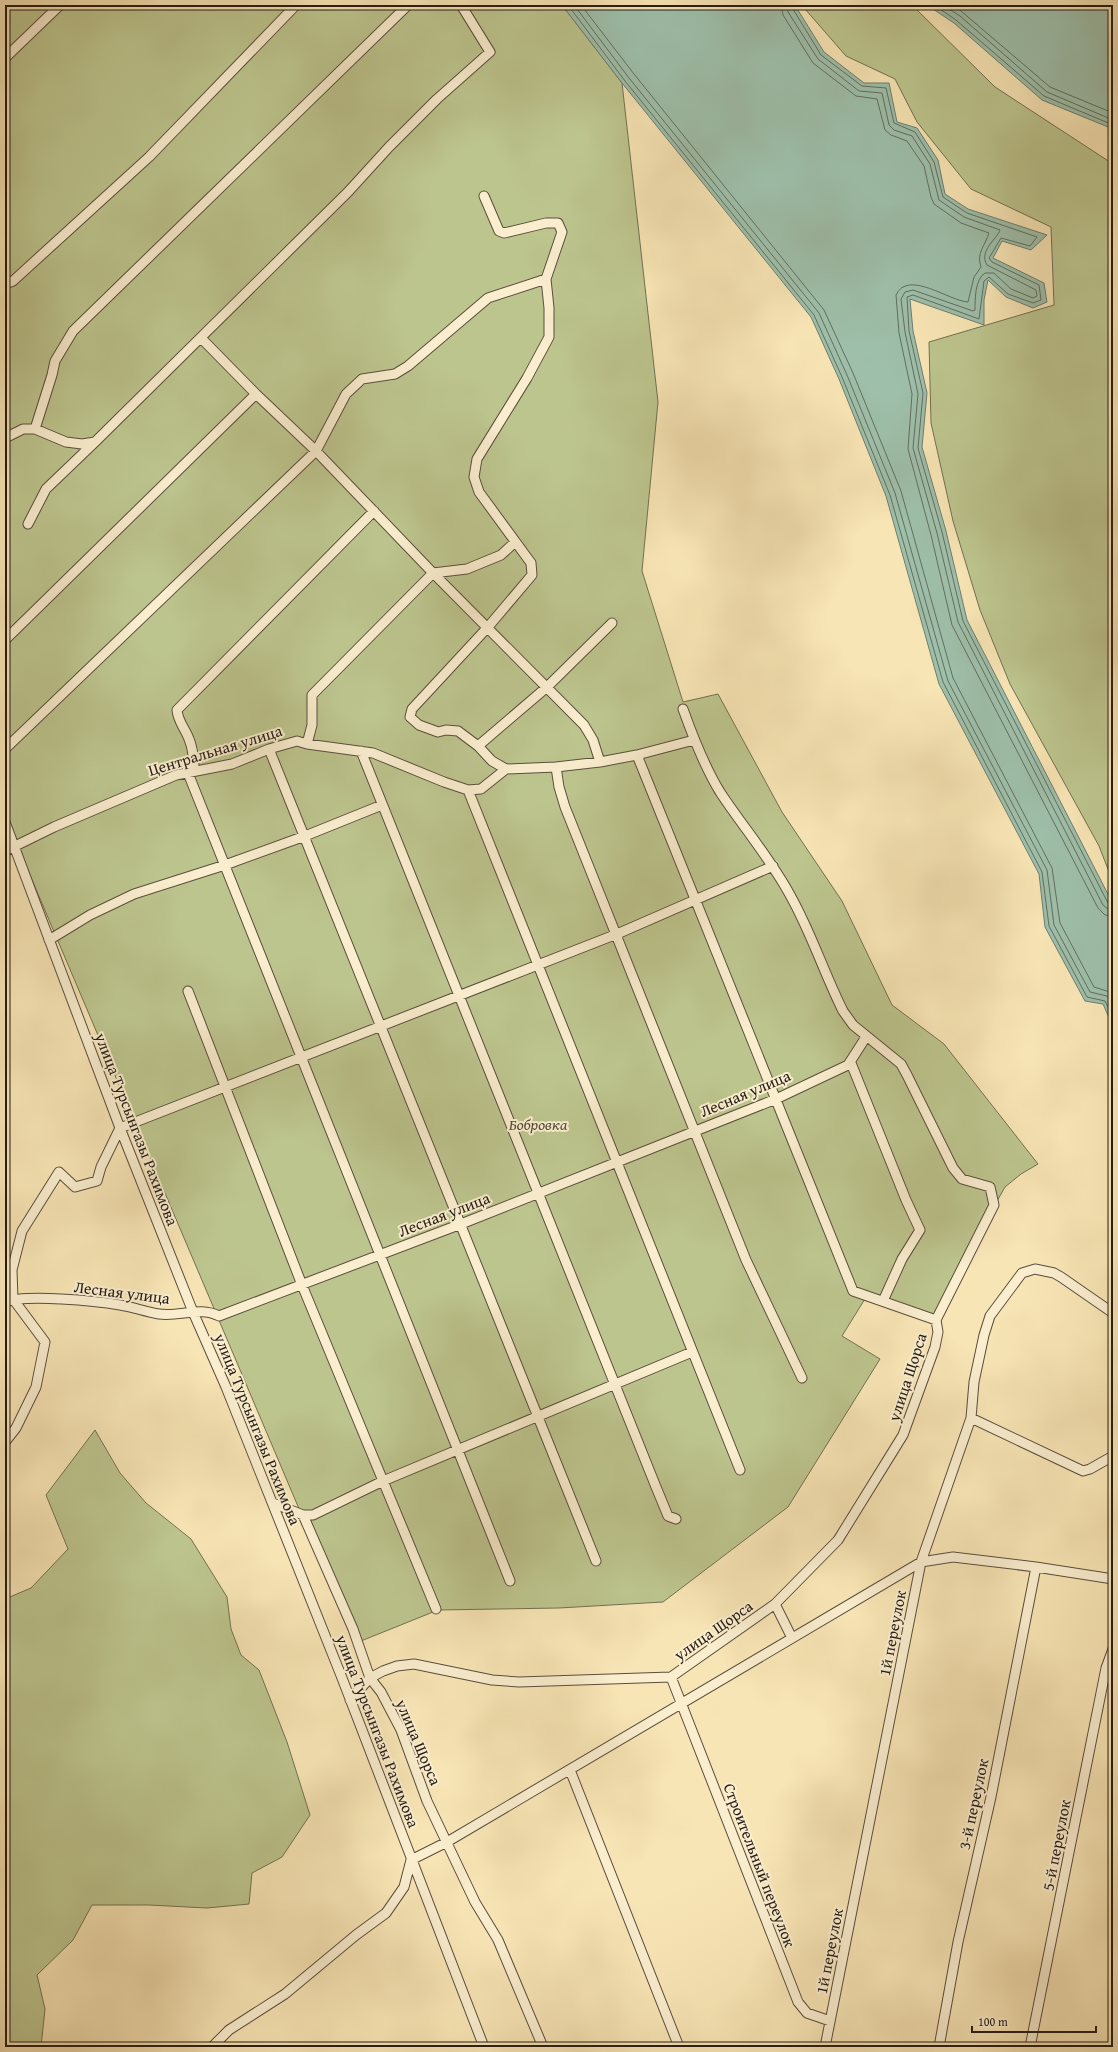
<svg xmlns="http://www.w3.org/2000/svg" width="1118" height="2052" viewBox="0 0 1118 2052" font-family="'Gentium Book Plus',serif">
<rect width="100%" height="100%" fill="#f8e5b5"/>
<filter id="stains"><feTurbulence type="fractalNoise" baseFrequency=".005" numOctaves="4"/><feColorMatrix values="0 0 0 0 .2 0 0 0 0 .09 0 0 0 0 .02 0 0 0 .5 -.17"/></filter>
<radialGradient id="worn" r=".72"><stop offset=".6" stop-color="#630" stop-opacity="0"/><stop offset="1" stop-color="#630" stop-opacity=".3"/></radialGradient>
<!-- green -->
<path fill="#bdc58e" stroke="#727052" d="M5 5H562L622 83 658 402 642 571 683 702 718 694 782 812 842 901 892 1005 944 1044 1038 1164 1021 1174 1005 1187 976 1238 935 1321 868 1294 842 1336 880 1359 788 1507 663 1602 559 1608 438 1610 356 1643 10 828 5 831Z
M815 5H912L995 87 1113 164V882L1099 846 1010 684 980 610 953 521 931 423 929 342 1054 305 1051 227 971 189 917 122 895 79 846 56 805 9Z
M95 1430 120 1473 146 1503 191 1539 227 1597 231 1629 241 1655 259 1670 287 1742 310 1815 282 1857 252 1873 249 1904 207 1908 149 1905H92L73 1940 37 1975 45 2009 41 2047H5V1599L31 1588 68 1549 46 1495Z"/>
<!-- water -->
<path fill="#9ebfaa" stroke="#6e7e6e" d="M562 5H799L796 7 824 52 864 83H889L897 122 917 128 938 160 945 194 968 209 1047 235 1031 250 1002 241 993 258 1044 283 1047 302 1033 308 1006 297 988 280 984 300V325L910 299 913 331 927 393 922 447 946 531 967 620 1113 904V1027L1103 1004 1085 1001 1045 927 1039 874 939 684 886 496 839 379 811 317 622 83Z
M927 5H1113V129L1042 100 954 23Z"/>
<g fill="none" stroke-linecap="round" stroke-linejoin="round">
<!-- shore -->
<path stroke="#626e60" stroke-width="1" d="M568 5 625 81 814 315 842 377 890 495 943 682 1042 872 1049 926 1087 997 1105 1001 1113 1017
M574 5 629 78 819 313 847 375 895 493 948 681 1047 870 1054 925 1090 992 1107 996 1113 1004
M581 5 634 74 824 310 853 373 901 491 953 678 1052 868 1060 923 1094 987 1113 993
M781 5 783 15 813 63 856 96 877 99 885 130 891 135 907 141 924 166 931 197 934 204 961 223 989 233C985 246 976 253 981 267L974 277 968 302C949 301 908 269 896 295L899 333 912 394 908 449 931 535 952 625 1098 908 1105 915 1113 916
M787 5 788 12 818 59 859 91 882 93 889 125 894 130 912 136 930 164 939 200 964 217 1000 230C998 238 978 251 987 265L1036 290 1037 296 1033 298 1011 289 994 273H985C975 279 975 299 975 310L973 311 913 290 905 292 901 299 905 332 918 394 913 448 937 533 958 622 1103 905 1108 909 1113 910
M792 5 793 9 821 55 862 86 886 88 894 123 915 132 934 162 943 197 967 213 1037 237 1030 246 1001 238 989 258 992 262 1039 285 1041 300 1033 303 1008 294 989 277 984 281 979 319 913 295 907 297 909 331 923 393 918 448 942 532 963 621 1108 903 1113 905
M934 5 956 20 1044 96 1113 125
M943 5 960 16 1047 92 1113 120
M954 5 1050 87 1113 113"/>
<!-- minor casing -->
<g stroke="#5a4e3d" stroke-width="11">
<path id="minor" d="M5 58 60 5
M5 284 13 281 149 157 296 5
M201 338 256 394 316 451 433 573 584 725 593 740 600 762
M35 429 52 375 55 361 73 331 408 5
M5 438 23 429H35L66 442 82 444 95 442 348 192 389 147 437 99 490 52 461 5
M28 524 46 489 95 442
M5 640 256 394
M307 744 312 725V695L433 573 467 569 501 555 515 542
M478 746 458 731 446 730 438 732 419 725 410 717 412 709 488 627 532 575 531 563 479 492 474 477 477 459 527 378 549 337V308L546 279 562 232 558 223H546L504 233 499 231 484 196
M5 749 316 451 346 394 362 379 395 374 408 366 488 298 546 279
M269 749 596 1561
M361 751 656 1487 668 1516 676 1519
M637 755 853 1291 936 1320
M556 767 559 787 565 807 746 1260 802 1378
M506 769 492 761 478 746 547 687 612 623
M194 770C194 759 193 749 189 739 185 728 178 722 177 710L374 511
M188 773 510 1581
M468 790 740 1470
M5 822 120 1128 193 1312 226 1387 342 1678 484 2047
M5 851 54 827 176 775 232 764 269 749 297 741 307 744 373 753 444 782 468 790 481 789 506 769 556 767 600 762 637 755 694 740
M49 940 90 915 134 894 225 865 305 836 382 805
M188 991 302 1285 436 1609
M851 1063 906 1200 920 1230 902 1259 883 1301
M120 1128 617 934 773 866
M5 1302C25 1294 97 1301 120 1305 133 1307 146 1312 159 1314 180 1317 200 1306 219 1316L461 1224 776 1099 848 1065 866 1037
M971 1418 1083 1471 1090 1469 1113 1456
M5 1442 16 1428 36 1387 45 1342 13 1299 12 1270 22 1231 59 1172 75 1187 97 1181 101 1167 120 1128
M273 1503 303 1515H313L383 1481 692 1352
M303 1515 353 1629 370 1678 381 1692 401 1730 427 1801 475 1902 498 1940 543 2047
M775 1604 792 1638
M671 1677 798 2002 807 2013 830 2021
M350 1700 370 1678 383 1671 397 1666 414 1664 492 1680 519 1682 671 1677 775 1604 838 1540 903 1435 935 1347 938 1332 936 1320 994 1205 990 1187 962 1179 953 1168 907 1075 901 1064 853 1025 843 1011C824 973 811 932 790 895 770 858 743 827 720 792 704 766 693 737 683 709
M570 1770 679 2047
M212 2047 229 2030 285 1994 356 1935 386 1913 404 1887 411 1860 447 1842 921 1562 953 1557 1036 1567 1113 1579
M825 2047 921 1562 971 1418 974 1382 984 1335 990 1316 1022 1273 1035 1269 1054 1273 1061 1277 1113 1313
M939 2047 958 1942 991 1797 1036 1567
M1030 2047 1106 1668 1113 1649"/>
</g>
<!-- minor -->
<use href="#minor" stroke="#faeecf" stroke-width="9"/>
</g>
<g text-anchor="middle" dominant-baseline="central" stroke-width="4" stroke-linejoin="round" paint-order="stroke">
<!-- street labels -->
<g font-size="16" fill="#261c15" stroke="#faeecf">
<text transform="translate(215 750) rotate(-17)">Центральная улица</text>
<text transform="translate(745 1093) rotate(-23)">Лесная улица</text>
<text transform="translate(137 1129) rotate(69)">улица Турсынгазы Рахимова</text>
<text transform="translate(444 1214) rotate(-21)">Лесная улица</text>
<text transform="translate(122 1292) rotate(7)">Лесная улица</text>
<text transform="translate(907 1377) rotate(-72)">улица Щорса</text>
<text transform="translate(258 1429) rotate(68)">улица Турсынгазы Рахимова</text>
<text transform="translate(713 1630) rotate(-35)">улица Щорса</text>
<text transform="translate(892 1633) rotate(-79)">1й переулок</text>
<text transform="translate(378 1731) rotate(69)">улица Турсынгазы Рахимова</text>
<text transform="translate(419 1742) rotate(67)">улица Щорса</text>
<text transform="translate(973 1804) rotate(-78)">3-й переулок</text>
<text transform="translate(1056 1845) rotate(-79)">5-й переулок</text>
<text transform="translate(760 1865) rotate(69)">Строительный переулок</text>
<text transform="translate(829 1951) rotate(-79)">1й переулок</text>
</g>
<!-- park labels -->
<g font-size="16" font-style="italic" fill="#534f39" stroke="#faeecf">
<text x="538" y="1124">Бобровка</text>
</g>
</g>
<!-- margin -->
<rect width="1118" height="2052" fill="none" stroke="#f8e5b5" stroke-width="20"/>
<rect x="6" y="6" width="1106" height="2040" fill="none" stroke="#261c15" stroke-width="2"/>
<rect x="10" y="10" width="1098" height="2032" fill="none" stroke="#261c15"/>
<!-- scale -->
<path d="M972 2026v6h124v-6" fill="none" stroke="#261c15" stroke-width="2"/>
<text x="978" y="2026" font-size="12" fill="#261c15" stroke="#faeecf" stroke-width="3" paint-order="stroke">100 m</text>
<rect width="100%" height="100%" filter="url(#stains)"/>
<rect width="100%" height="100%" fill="url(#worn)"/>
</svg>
